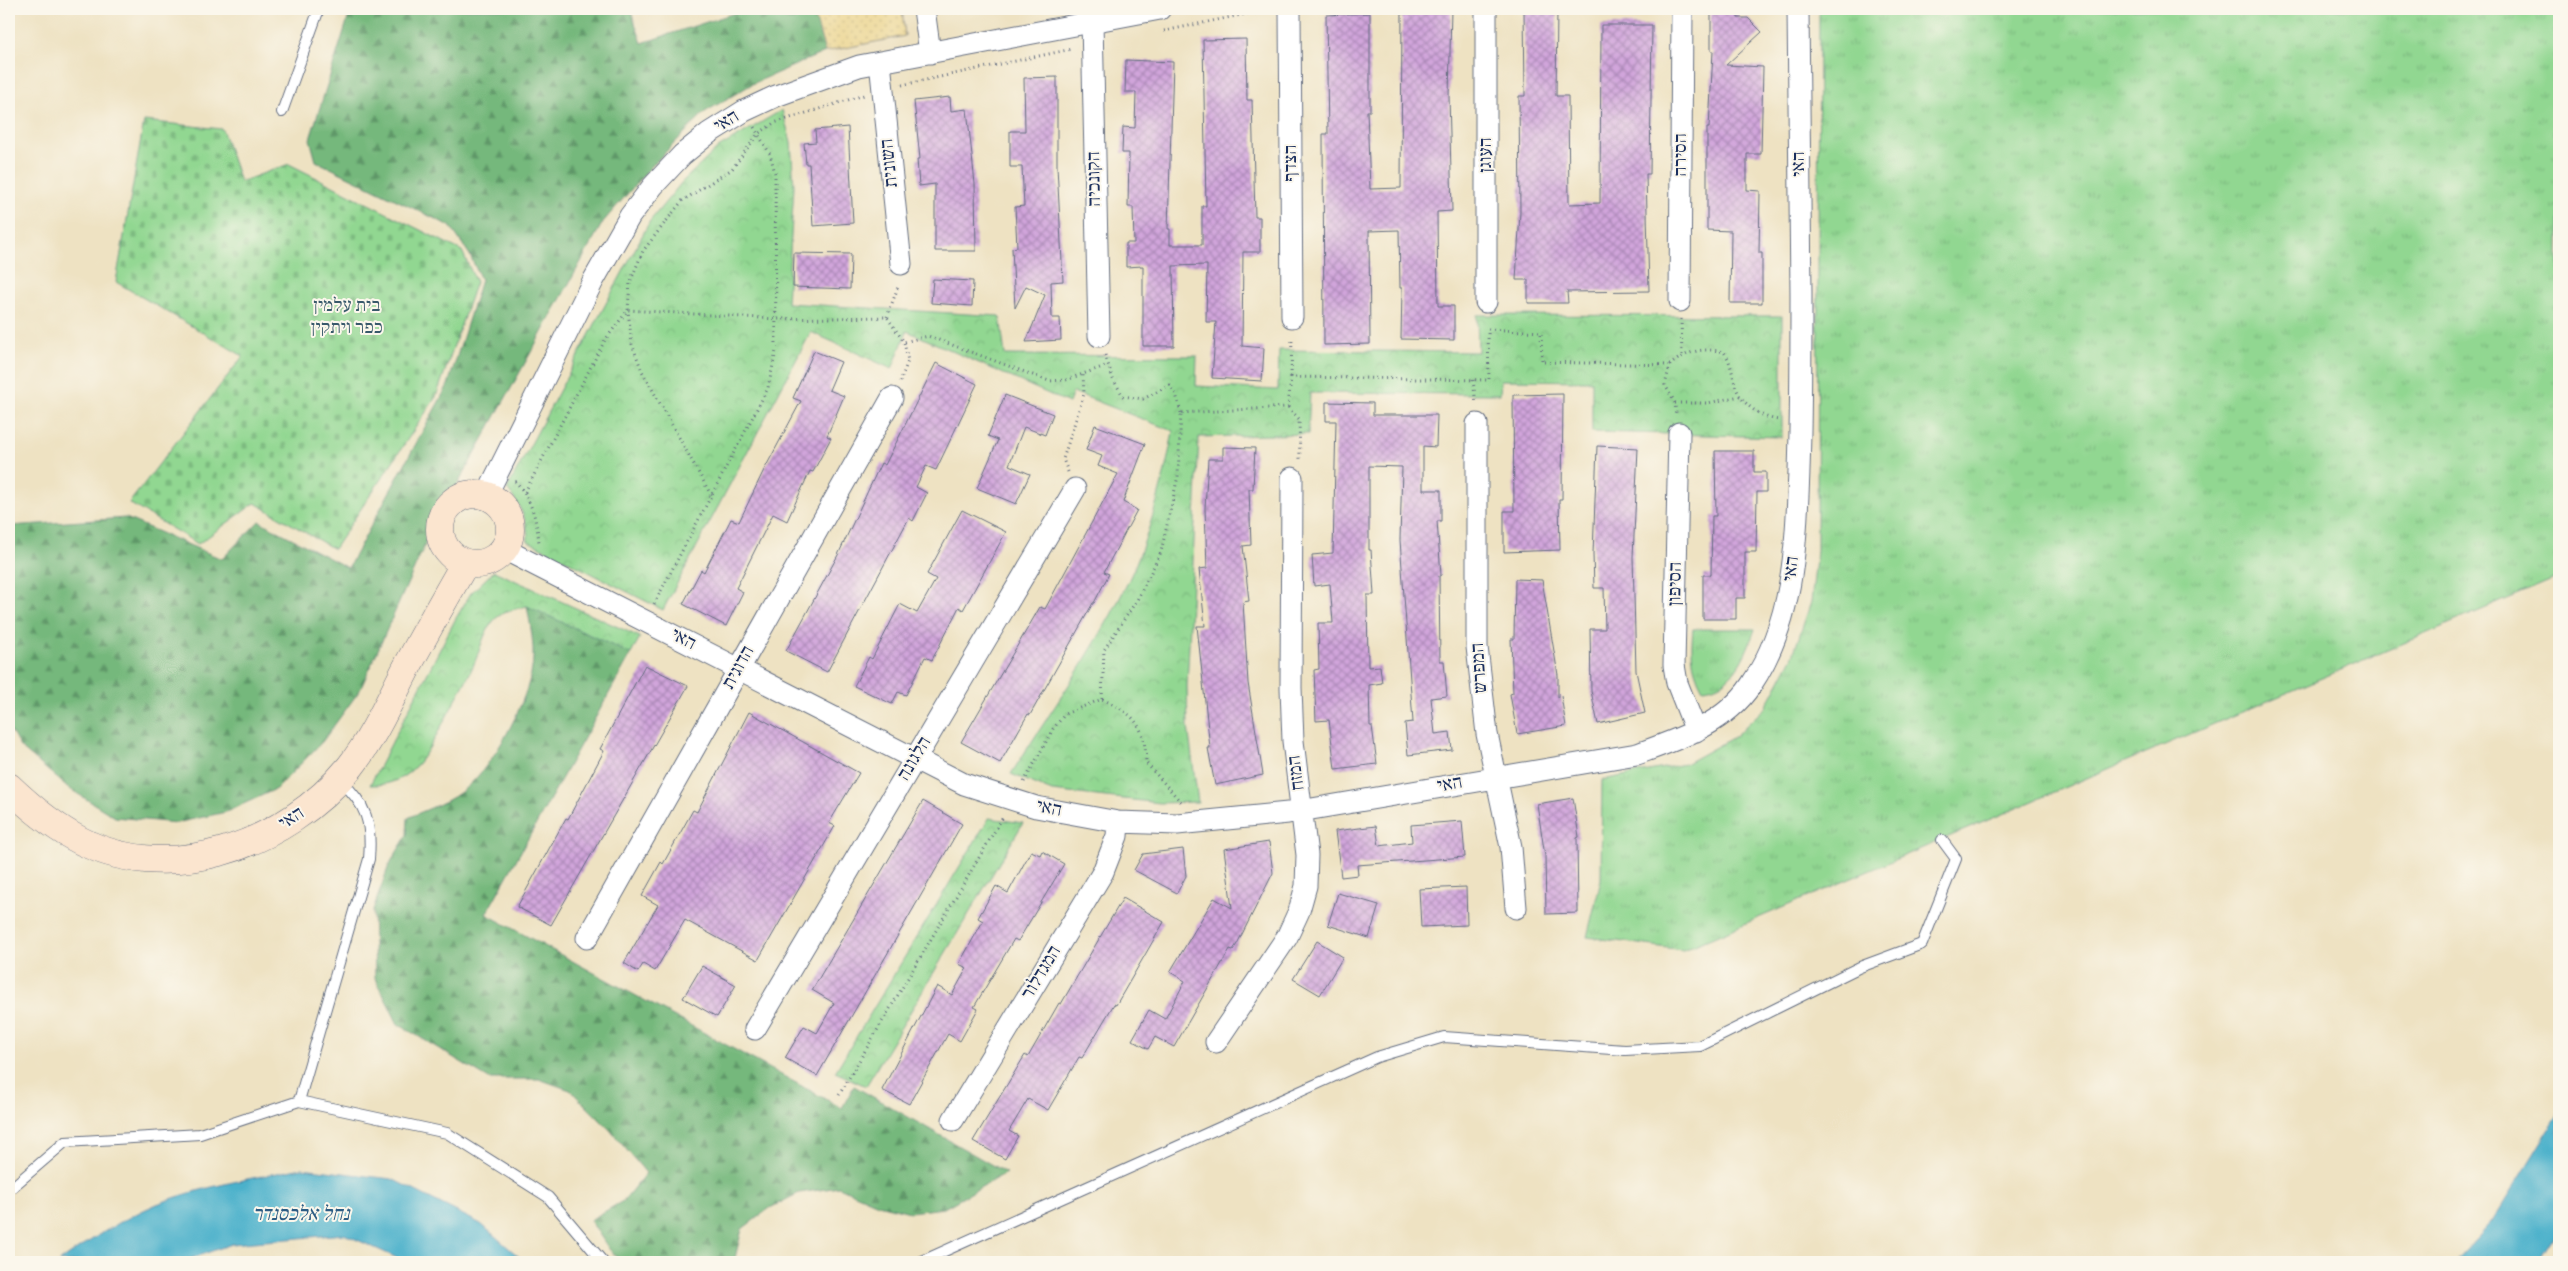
<svg xmlns="http://www.w3.org/2000/svg" width="2568" height="1271" viewBox="0 0 2568 1271" font-family="'Sorts Mill Goudy','Frank Ruhl Libre',serif">
<defs>
<pattern id="grass-tufts" width="24" height="20" patternUnits="userSpaceOnUse" patternTransform="scale(1.25)"><rect width="24" height="20" fill="#91d791"/><path d="M3 7l-1-3M5 7V3M7 7l1-3M15 17l-1-3M17 17v-4M19 17l1-3" fill="none" stroke="#7cb97f"/></pattern>
<pattern id="forest-firs" width="22" height="20" patternUnits="userSpaceOnUse" patternTransform="scale(1.25)"><rect width="22" height="20" fill="#74b87b"/><path d="M5 1l3.5 6h-7zM16 11l3.5 6h-7z" fill="#5e9668"/></pattern>
<pattern id="sand-dots" width="8" height="8" patternUnits="userSpaceOnUse" patternTransform="scale(1.25)"><rect width="8" height="8" fill="#eeda9e"/><path d="M2 2h.1M6 6h.1" fill="none" stroke="#ccbb8a" stroke-width="1.8" stroke-linecap="round"/></pattern>
<pattern id="cemetery-stones" width="16" height="16" patternUnits="userSpaceOnUse" patternTransform="scale(1.25)"><rect width="16" height="16" fill="#91d791"/><path d="M2 7V4a2 2 0 0 1 4 0v3zM10 15v-3a2 2 0 0 1 4 0v3z" fill="#7cb97f"/></pattern>
<pattern id="park-crowns" width="20" height="18" patternUnits="userSpaceOnUse" patternTransform="scale(1.25)"><rect width="20" height="18" fill="#91d791"/><path d="M2 6a3 3 0 1 1 6 0M12 15a3 3 0 1 1 6 0" fill="none" stroke="#7cb97f"/></pattern>
<pattern id="building-cross-hatch" width="8" height="8" patternUnits="userSpaceOnUse" patternTransform="scale(1.25)"><rect width="8" height="8" fill="#d1a5db"/><path d="M0 0l8 8M0 8l8-8" fill="none" stroke="#a987b5"/></pattern>
</defs>
<rect width="100%" height="100%" fill="#fbf7ec"/>
<filter id="ink" filterUnits="userSpaceOnUse"><feTurbulence type="fractalNoise" baseFrequency=".02" numOctaves="2"/><feDisplacementMap in="SourceGraphic" scale="10" xChannelSelector="R" yChannelSelector="G"/><feConvolveMatrix kernelMatrix="1 2 1 2 8 2 1 2 1" color-interpolation-filters="sRGB"/></filter>
<filter id="wash" filterUnits="userSpaceOnUse"><feTurbulence type="fractalNoise" baseFrequency=".0096" numOctaves="4" result="noise"/><feDisplacementMap in="SourceGraphic" scale="20" xChannelSelector="R" yChannelSelector="G"/><feGaussianBlur stdDeviation="1.12" result="paint"/><feColorMatrix in="noise" values="0 0 0 0 0 0 0 0 0 0 0 0 0 0 0 0 0 1.4 0 .05"/><feComposite in="paint" operator="in"/></filter>
<g filter="url(#wash)">
<rect width="100%" height="100%" fill="#eee2c2"/>
<!-- grass -->
<path fill="url(#grass-tufts)" stroke="#568378" d="M1819 9H2559V577L1683 950 1587 937 1601 880 1602 780 1685 764 1734 737 1766 707 1792 658 1811 602 1817 551Z
M1693 629H1755C1746 654 1734 687 1703 689 1691 668 1691 652 1693 629Z"/>
<!-- forest -->
<path fill="url(#forest-firs)" stroke="#48746c" d="M351 9H630L642 43 747 9H813L825 52 752 84 705 112 649 169 603 222 427 540 360 690 322 742 276 789 226 812 176 823 115 817 70 789 20 747 9 728V526L126 518 222 559 259 521 348 568 448 385 481 280 470 255 450 226 316 161 310 139Z
M527 606 631 654 486 914 842 1108 854 1086 1006 1173 944 1208 910 1212 878 1204 839 1187 799 1193 770 1208 742 1229 734 1262H621L609 1249 590 1220 623 1201 646 1173 611 1131 570 1090 539 1079H489L398 1024 375 978 373 910 389 865 407 835 408 818C428 808 452 802 468 786 495 762 523 709 531 674 536 652 531 628 527 606Z"/>
<!-- sand -->
<path fill="url(#sand-dots)" stroke="#84847e" d="M813 9H902L905 36 825 52Z"/>
<!-- cemetery -->
<path fill="url(#cemetery-stones)" stroke="#568378" d="M144 121 222 129 240 182 289 164 462 251 476 282 436 397 334 549 255 503 198 544 129 503 243 356 116 282Z"/>
<!-- park -->
<path fill="url(#park-crowns)" stroke="#568378" d="M782 110 791 142 794 186 787 303 1000 316 1005 355 1197 356 1196 386 1278 390 1279 350 1478 352 1477 315 1782 316V437L1592 432V381L1501 380 1500 394 1310 393 1308 434 1199 437 1187 686 1188 727 1198 802 1160 803 1052 791 1011 774C1049 714 1092 654 1124 590 1146 547 1165 479 1173 431L1073 392 1069 403 907 331 892 369 811 332 663 610 528 541C528 519 520 506 507 489L650 221 682 182 718 148Z
M494 571 640 637 631 654 527 606C515 609 504 611 495 619 483 632 481 649 474 664 467 681 457 696 449 712 430 746 415 787 370 785L456 618 471 593Z
M989 818 1023 823 866 1086 835 1072Z"/>
<!-- water -->
<path fill="#4bb1cb" stroke="#337094" d="M2559 1113V1229L2538 1262H2455L2492 1222Z
M302 1168 392 1179 481 1224 525 1262H406L344 1234 232 1244 181 1262H59C90 1240 122 1219 157 1204 203 1186 254 1178 302 1168Z"/>
<g id="blocks">
<!-- building -->
<path fill="url(#building-cross-hatch)" d="M1402 9H1451L1449 96 1452 211 1437 212 1438 306H1454V340L1401 339 1402 288H1400L1399 230 1369 231 1370 344 1324 345 1323 134H1328L1326 15 1370 13V111H1367L1370 189 1401 188Z
M1524 9H1557L1556 96H1568L1569 204 1600 203 1601 25H1652L1650 174H1646L1649 291 1567 292 1568 303H1528V280H1516L1520 212 1519 96H1525Z
M1711 9H1738V18H1748L1762 32 1726 65 1763 67 1761 154H1747V190L1760 191 1759 253H1762V303H1730L1731 231 1707 230V128H1709L1713 51H1711Z
M1246 39 1247 100H1252L1255 217H1260V252H1243L1242 346 1264 348 1262 381 1212 378 1216 322H1206L1207 265 1173 266 1174 346H1143V266L1126 267V243H1134L1133 207H1128L1129 153H1122L1123 127 1135 128 1136 92H1125L1126 60 1173 62 1168 229H1170V245H1202V206H1206L1203 40Z
M1057 77V166L1063 281 1051 282 1052 318H1060L1061 340 1026 342 1045 295 1026 286 1015 308 1012 248 1017 247 1015 207 1024 206 1022 167H1010V131H1025L1024 78Z
M950 97 951 111 967 109 975 184 976 251H935V184L919 186 917 159H920L914 101Z
M848 127 853 223 813 226 809 164H806L804 143 816 142 815 130Z
M794 253 851 254 850 289 793 287Z
M933 279 973 281 972 306 931 303Z
M814 351 841 362 829 390 844 396 827 436 831 438 813 472 810 471 787 521 773 514 736 588 743 592 726 626 683 604 701 570 704 572 731 519 739 522 763 472 801 401 793 398Z
M936 363 977 384 936 470 926 466 916 487 927 493 913 521 909 518 827 672 786 651 838 555 881 463 885 465Z
M1563 394 1562 499H1559L1560 550 1504 552V511H1514L1513 395Z
M1005 395 1053 414 1045 435 1024 427 1009 465 1030 474 1016 504 977 488 998 440 988 436Z
M1326 402 1373 403V415H1437L1436 447 1423 446V490H1441V521H1437L1441 575 1439 576 1440 661H1444L1447 696 1431 698 1435 734 1450 732 1452 750 1408 755 1405 723 1413 722 1400 540 1402 467 1369 466V550H1371L1374 595H1367L1368 667 1380 666 1382 683 1369 685 1370 726H1372L1377 764 1335 769 1329 720 1316 721 1314 670 1319 669 1318 623H1333L1330 584 1314 586 1312 555 1333 553 1336 421H1326Z
M1095 425 1145 444 1123 502 1137 510 1104 572 1109 574 1094 603H1093L1030 715 1028 714 1000 763 961 742 1040 607 1045 609 1118 474 1098 466 1102 456 1086 450Z
M1597 446 1638 448 1633 557 1636 671 1645 713 1598 724 1591 691 1590 629H1605L1604 588H1594L1593 554Z
M1223 447 1255 448 1253 489H1249L1251 545 1243 546 1249 601 1243 602 1248 683 1263 775 1215 785 1208 748H1210L1197 626H1205L1199 569 1207 568 1205 508 1208 459H1223Z
M1715 451H1754V472H1766V492H1757L1756 552H1745V598H1736V619H1703V575H1711L1712 516H1716Z
M962 510 1006 532 963 610 959 607 932 660 925 657 906 695 898 692 892 704 854 686 869 657 872 659 900 604 917 613 936 579 927 574Z
M1515 579 1542 580 1558 675V697L1561 696 1566 726 1517 734 1510 694 1513 693 1511 639H1514Z
M645 665 688 686 551 925 517 907 566 818 568 819 604 751 600 749Z
M749 712 859 773 829 823 835 826 758 960 685 920 655 971 643 964 638 972 624 963 658 905 642 896 661 862 663 864 693 810 697 812Z
M1573 798 1579 837 1577 838 1578 913 1546 914 1545 856 1537 804Z
M923 801 962 824 817 1076 785 1058 804 1026 817 1033 834 1003 812 990Z
M1462 821 1465 857 1357 865 1358 875 1341 877 1335 831 1376 826 1379 846 1412 842 1411 825Z
M1269 842 1273 873 1237 944 1233 950 1230 949 1174 1047 1155 1037 1148 1049 1132 1040 1149 1010 1165 1019 1185 981 1170 972 1214 898 1232 908 1224 849Z
M1183 849 1186 876 1177 893 1134 870 1143 854Z
M1031 851 1040 855 1042 851 1064 864 1018 941 1014 939 974 1007 978 1009 960 1041 948 1034 909 1104 882 1090 937 986 952 995 967 968 959 964 983 921 978 918 996 886 1008 893Z
M1466 887 1467 925 1421 927 1419 889Z
M1338 893 1379 905 1369 938 1328 925Z
M1123 898 1164 922 1116 1005 1114 1004 1082 1058 1079 1057 1048 1110 1028 1099 1009 1131 1018 1136 1005 1159 973 1141 1025 1055 1028 1057 1059 1003 1061 1004Z
M1317 941 1343 957 1320 995 1293 979Z
M702 966 736 985 717 1017 683 998Z"/>
</g>
</g>
<g filter="url(#ink)">
<use href="#blocks" fill-opacity="0" stroke="#656e81" stroke-width="1"/>
<g fill="none" stroke-linecap="round" stroke-linejoin="round">
<!-- lane casing -->
<g stroke="#656e81" stroke-width="12">
<path id="lane" d="M282 112 319 9
M299 1101 447 1133 548 1197 603 1262
M9 1190 65 1142 200 1134 299 1101 369 859C372 823 367 805 340 780
M920 1262 1377 1057 1444 1037 1625 1050 1700 1046 1860 967 1922 944 1956 859 1942 840"/>
</g>
<!-- street casing -->
<g stroke="#656e81" stroke-width="23">
<path id="street" d="M924 9 930 53
M1290 9 1292 317
M1486 9V302
M1092 22 1099 336
M880 62 901 264
M1680 301 1682 9
M1477 424V647L1487 734 1511 847 1516 908
M1679 433 1674 665 1677 683 1696 731
M486 496 593 281 630 216 653 186 682 155 709 133 744 111 776 96 859 66 1160 9
M504 549 964 784 1036 807 1118 822 1177 824 1288 813 1637 754C1679 739 1725 724 1751 685 1794 621 1796 546 1799 471 1801 412 1801 353 1801 294 1800 199 1799 104 1798 9
M587 938 892 398
M755 1029 1075 489
M1216 1042 1287 937 1299 911 1306 886 1307 855 1293 741 1291 688 1292 478
M953 1120 1103 872 1117 836 1118 822"/>
</g>
<!-- secondary casing -->
<g stroke="#656e81" stroke-width="29">
<path id="secondary" d="M440 529a35 35 0 1 1 70 0a35 35 0 1 1-70 0Z
M9 787C28 805 49 823 72 836 165 890 286 846 350 767 373 738 389 702 406 669 425 633 445 598 465 563"/>
</g>
<!-- path -->
<path stroke="#656e81" stroke-width="3" stroke-dasharray="1 4" stroke-linecap="butt" d="M1164 31 1270 9
M902 85 1072 49
M887 317 899 284
M1681 319 1682 355
M1105 355 1113 379 1123 396 1143 399 1170 385 1176 394 1181 413
M1670 365 1665 385 1675 403 1676 413
M1291 377 1292 337
M1473 380 1476 404
M900 382 908 361 904 342
M1675 403H1708L1740 396
M1288 407 1299 419 1300 460
M1068 472 1063 459 1084 394 1083 374
M515 481C531 498 537 520 539 543
M525 492 605 340 628 310 777 319 887 317 904 342 928 336 1049 381 1066 380 1108 365
M711 495 642 371 632 344 628 310 630 282 643 251 682 201 732 169 758 134 774 123 864 95
M654 604 768 388 776 351 775 173 770 154 754 127
M1102 699 1104 650 1137 600 1161 552 1178 476 1181 413 1288 407 1291 377 1489 380 1488 329 1541 332 1542 362 1670 365C1687 351 1703 347 1724 352 1734 366 1732 384 1740 396 1749 409 1765 419 1780 420
M1024 782 1053 729 1065 714 1102 699C1136 715 1145 725 1146 763L1182 803
M839 1095 1003 817"/>
<!-- lane -->
<use href="#lane" stroke="#fff" stroke-width="10"/>
<!-- street -->
<use href="#street" stroke="#fff" stroke-width="21"/>
<!-- secondary -->
<use href="#secondary" stroke="#fbe5cf" stroke-width="28"/>
</g>
</g>
<g text-anchor="middle" dominant-baseline="central" stroke-width="4" stroke-linejoin="round" paint-order="stroke">
<!-- street labels -->
<g font-size="19" fill="#1b2f5e" stroke="#fbf7ec">
<text transform="translate(727 122) rotate(-32)">האי</text>
<text transform="translate(1486 155) rotate(-90)">העוגן</text>
<text transform="translate(1681 155) rotate(-90)">הסירה</text>
<text transform="translate(890 163) rotate(-96)">השונית</text>
<text transform="translate(1291 163) rotate(-90)">הצדף</text>
<text transform="translate(1799 164) rotate(-90)">האי</text>
<text transform="translate(1095 179) rotate(-91)">הקונכיה</text>
<text transform="translate(1792 569) rotate(-82)">האי</text>
<text transform="translate(1676 584) rotate(-89)">הסיפון</text>
<text transform="translate(683 640) rotate(27)">האי</text>
<text transform="translate(739 668) rotate(-61)">הדוגית</text>
<text transform="translate(1480 668) rotate(-94)">המפרש</text>
<text transform="translate(915 759) rotate(-59)">הלגונה</text>
<text transform="translate(1297 773) rotate(-97)">המזח</text>
<text transform="translate(1450 785) rotate(-10)">האי</text>
<text transform="translate(1049 809) rotate(11)">האי</text>
<text transform="translate(292 819) rotate(-33)">האי</text>
<text transform="translate(1042 973) rotate(-59)">המגדלור</text>
</g>
<!-- park labels -->
<g font-size="19" fill="#38596b" stroke="#fbf7ec">
<text x="347" y="306">בית עלמין<tspan x="347" dy="22">כפר ויתקין</tspan></text>
</g>
<!-- water labels -->
<g font-size="20" font-style="italic" fill="#2c5c84" stroke="#fbf7ec">
<text x="301" y="1215">נחל אלכסנדר</text>
</g>
</g>
<!-- margin -->
<rect width="2568" height="1271" fill="none" stroke="#fbf7ec" stroke-width="30"/>
</svg>
